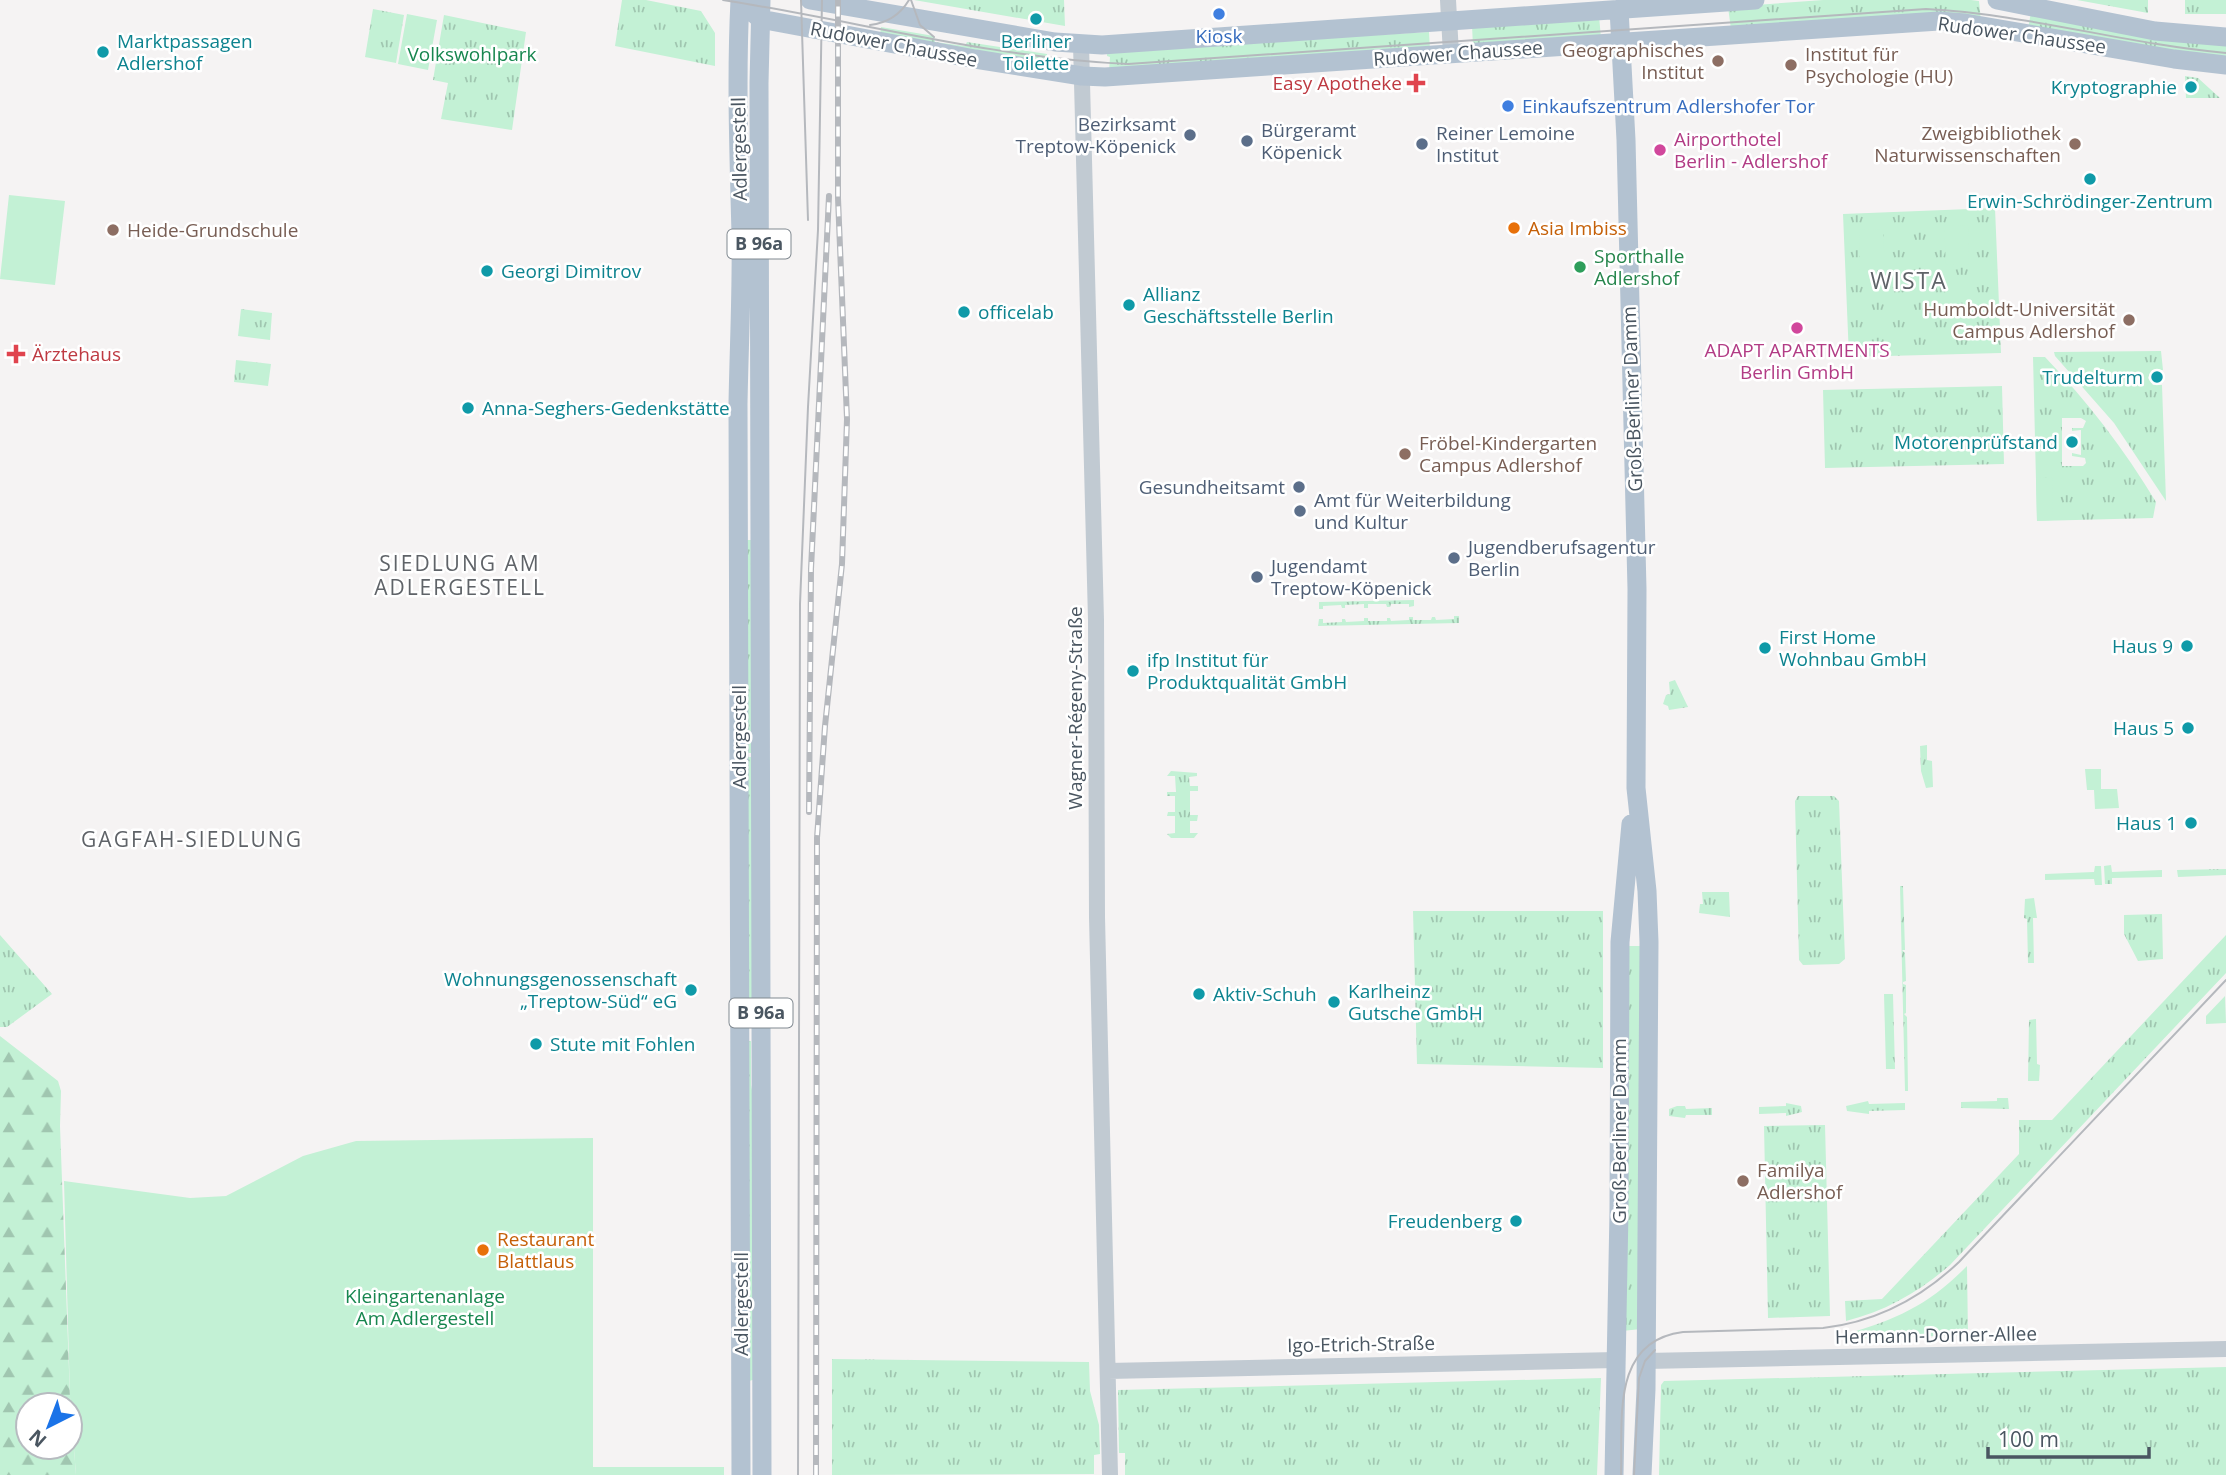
<svg xmlns="http://www.w3.org/2000/svg" width="2226" height="1475" viewBox="0 0 2226 1475" font-family="'Open Sans',sans-serif">
<style>
.grass{fill:url(#grass-tufts);fill-rule:evenodd}
.forest{fill:url(#forest-firs);fill-rule:evenodd}
.garden{fill:#c3f1d5}
.lines{fill:none;stroke-linecap:round;stroke-linejoin:round}
.minor{stroke:#c1cad2;stroke-width:16}
.major{stroke:#b3c2d1;stroke-width:19}
.tram{stroke:#b5b8bd;stroke-width:2}
.rail-casing{stroke:#b5b8bd;stroke-width:6}
.rail{stroke:#fff;stroke-width:3.5;stroke-dasharray:10;stroke-linecap:butt}
.shop-dot{fill:#3f7fe0;stroke:#fff;stroke-width:2.5}
.culture-dot{fill:#0f9aa8;stroke:#fff;stroke-width:2.5}
.education-dot{fill:#8d6e63;stroke:#fff;stroke-width:2.5}
.health-dot{fill:#e0444e;stroke:#fff;stroke-width:2.5}
.service-dot{fill:#5c6f8a;stroke:#fff;stroke-width:2.5}
.hotel-dot{fill:#d1479c;stroke:#fff;stroke-width:2.5}
.food-dot{fill:#e8710a;stroke:#fff;stroke-width:2.5}
.leisure-dot{fill:#2e9e5b;stroke:#fff;stroke-width:2.5}
.labels{text-anchor:middle;stroke-width:5;stroke-linejoin:round;paint-order:stroke}
.shield{fill:#fff;stroke:#808990;stroke-width:2}
.shield-label{font-size:18px;font-weight:bold;fill:#4a5661}
.street-label{font-size:19px;fill:#4a5661;stroke:#fff}
.shop-label{font-size:19px;fill:#366cbe;stroke:#fff}
.culture-label{font-size:19px;fill:#0d838f;stroke:#fff;text-anchor:start}
.education-label{font-size:19px;fill:#785e54;stroke:#fff;text-anchor:start}
.park-label{font-size:19px;fill:#17864f;stroke:#fff}
.health-label{font-size:19px;fill:#be3a42;stroke:#fff;text-anchor:end}
.service-label{font-size:19px;fill:#4e5e75;stroke:#fff;text-anchor:start}
.hotel-label{font-size:19px;fill:#b23c85;stroke:#fff;text-anchor:start}
.food-label{font-size:19px;fill:#c56008;stroke:#fff;text-anchor:start}
.leisure-label{font-size:19px;fill:#27864d;stroke:#fff;text-anchor:start}
.neighbourhood-label{font-size:21px;letter-spacing:2px;fill:#5f6368;stroke:#fff}
.quarter-label{font-size:23px;letter-spacing:2px;fill:#5f6368;stroke:#fff}
</style>
<defs>
<pattern id="grass-tufts" width="24" height="20" patternUnits="userSpaceOnUse" patternTransform="scale(1.75)"><rect width="24" height="20" fill="#c3f1d5"/><path d="M3 7l-1-3M5 7V3M7 7l1-3M15 17l-1-3M17 17v-4M19 17l1-3" fill="none" stroke="#a0c6b0"/></pattern>
<pattern id="forest-firs" width="22" height="20" patternUnits="userSpaceOnUse" patternTransform="scale(1.75)"><rect width="22" height="20" fill="#c3f1d5"/><path d="M5 1l3.5 6h-7zM16 11l3.5 6h-7z" fill="#a0c6b0"/></pattern>
</defs>
<rect width="100%" height="100%" fill="#f5f3f3"/>
<path class="grass" d="M 622,0 L 646,0 L 701,11 L 715,33 L 715,66 L 615,46 Z
M 914,0 L 1064,0 L 1065,26 Z
M 1823,0 L 1971,0 L 1979,1 L 1981,21 L 1731,29 L 1728,7 Z
M 2077,0 L 2148,0 L 2148,13 Z
M 2185,0 L 2226,0 L 2226,14 L 2185,14 Z
M 373,9 L 404,15 L 396,63 L 365,57 Z
M 2031,12 L 2226,42 L 2226,59 L 2028,29 Z
M 444,15 L 526,32 L 512,130 L 441,119 L 448,83 L 433,80 Z
M 1599,16 L 1601,38 L 1473,47 L 1472,25 Z
M 881,27 L 934,36 L 935,42 L 965,46 L 967,42 L 1047,54 L 1047,59 L 1051,60 L 1050,64 L 880,36 Z
M 1429,32 L 1430,50 L 1109,72 L 1110,57 L 1107,56 L 1107,50 Z
M 2185,76 L 2198,78 L 2220,98 L 2186,98 Z
M 1995,208 L 2001,353 L 1849,357 L 1843,214 Z
M 241,309 L 272,313 L 270,340 L 238,336 Z
M 2161,351 L 2163,370 L 2152,370 L 2148,378 L 2153,385 L 2162,385 L 2166,501 L 2114,423 L 2055,356 L 2054,352 Z
M 2033,357 L 2045,357 C 2088,402 2124,449 2156,502 L 2153,518 L 2037,521 ZM 2062,418 L 2081,418 L 2086,421 L 2083,428 L 2072,428 L 2072,431 L 2081,430 L 2081,455 L 2072,453 L 2072,456 L 2085,458 L 2086,463 L 2083,466 L 2062,466 Z
M 236,360 L 271,364 L 268,386 L 234,382 Z
M 2002,386 L 2004,464 L 1825,468 L 1823,390 Z
M 747,540 L 754,540 L 754,753 L 747,753 Z
M 1414,600 L 1414,606 L 1409,607 L 1409,604 L 1391,604 L 1390,607 L 1387,607 L 1386,604 L 1368,604 L 1368,608 L 1364,608 L 1364,604 L 1345,605 L 1345,608 L 1342,608 L 1341,605 L 1323,606 L 1323,609 L 1319,609 L 1319,602 Z
M 1454,616 L 1459,616 L 1459,623 L 1318,626 L 1319,619 L 1323,619 L 1323,623 L 1342,622 L 1342,619 L 1345,619 L 1346,622 L 1364,621 L 1364,618 L 1368,618 L 1368,621 L 1387,621 L 1387,618 L 1390,618 L 1391,621 L 1409,620 L 1409,617 L 1413,617 L 1413,620 L 1431,620 L 1432,617 L 1435,617 L 1436,620 L 1454,619 Z
M 1675,680 L 1688,707 L 1669,710 L 1668,706 L 1663,704 L 1666,695 L 1670,694 L 1669,682 Z
M 1927,745 L 1927,760 L 1932,761 L 1933,787 L 1926,788 L 1921,771 L 1920,746 Z
M 747,757 L 755,757 L 755,999 L 748,999 Z
M 2085,769 L 2101,769 L 2101,789 L 2117,789 L 2119,808 L 2095,809 L 2094,790 L 2087,790 Z
M 1171,771 L 1197,773 L 1197,776 L 1189,777 L 1190,786 L 1198,786 L 1198,791 L 1190,791 L 1190,815 L 1198,815 L 1197,821 L 1190,821 L 1190,833 L 1198,833 L 1194,838 L 1171,838 L 1167,834 L 1175,833 L 1175,816 L 1167,816 L 1168,812 L 1175,812 L 1175,796 L 1167,796 L 1167,792 L 1176,792 L 1175,776 L 1167,776 Z
M 1798,796 L 1834,796 L 1839,801 L 1845,959 L 1839,964 L 1803,965 L 1799,960 L 1795,801 Z
M 2111,865 L 2112,872 L 2162,870 L 2162,877 L 2112,878 L 2112,884 L 2105,884 L 2104,866 Z
M 2095,866 L 2101,866 L 2102,885 L 2095,885 L 2094,879 L 2045,880 L 2045,874 L 2094,872 Z
M 2226,869 L 2226,875 L 2178,877 L 2177,870 Z
M 1900,886 L 1903,886 L 1905,950 L 1902,950 L 1905,953 L 1906,981 L 1903,982 L 1903,984 L 1906,985 L 1906,1013 L 1904,1014 L 1907,1017 L 1908,1091 L 1905,1091 Z
M 1702,892 L 1729,892 L 1730,917 L 1699,913 L 1700,904 L 1703,904 Z
M 2034,898 L 2037,918 L 2033,918 L 2034,963 L 2028,963 L 2027,919 L 2024,918 L 2025,899 Z
M 1413,911 L 1603,911 L 1603,1068 L 1417,1064 Z
M 2162,914 L 2163,959 L 2138,961 L 2124,934 L 2124,915 Z
M 0,935 L 52,994 L 7,1027 L 0,1027 Z
M 2226,935 L 2226,973 L 1950,1265 C 1919,1292 1886,1311 1846,1321 L 1845,1301 L 1882,1299 L 2019,1154 L 2019,1120 L 2052,1120 Z
M 1625,946 L 1644,946 L 1641,1329 L 1622,1331 Z
M 1884,994 L 1893,994 L 1895,1069 L 1886,1069 Z
M 2036,1019 L 2037,1064 L 2040,1065 L 2039,1081 L 2028,1081 L 2029,1020 Z
M 748,1041 L 751,1041 L 751,1085 L 755,1105 L 756,1379 L 749,1381 Z
M 1997,1098 L 2008,1098 L 2009,1109 L 1961,1108 L 1961,1102 L 1997,1101 Z
M 1868,1101 L 1869,1104 L 1905,1103 L 1905,1110 L 1869,1111 L 1869,1114 L 1847,1111 L 1846,1106 Z
M 1786,1103 L 1801,1106 L 1802,1112 L 1786,1116 L 1786,1113 L 1759,1114 L 1759,1107 L 1786,1106 Z
M 1677,1106 L 1685,1106 L 1686,1109 L 1712,1108 L 1712,1115 L 1686,1115 L 1685,1118 L 1669,1116 L 1669,1109 Z
M 1825,1125 L 1830,1316 L 1768,1318 L 1764,1126 Z
M 1967,1266 L 1968,1335 L 1846,1339 L 1846,1334 C 1896,1320 1930,1304 1967,1266 Z
M 832,1359 L 1089,1362 L 1090,1391 L 1099,1425 L 1100,1454 L 1094,1455 L 1094,1474 L 832,1475 Z
M 2226,1367 L 2226,1475 L 1659,1475 L 1661,1385 L 1664,1381 Z
M 1601,1378 L 1597,1475 L 1125,1475 L 1125,1453 L 1119,1453 L 1118,1390 Z"/>
<path class="forest" d="M 0,1036 L 58,1081 L 61,1091 L 60,1126 L 70,1397 L 76,1475 L 0,1475 ZM 28,1405 L 70,1405 L 70,1447 L 28,1447 Z"/>
<path class="garden" d="M 407,14 L 437,20 L 428,70 L 398,64 Z
M 9,195 L 65,201 L 55,285 L 0,279 Z
M 1968,225 L 1969,264 L 1946,265 L 1944,226 Z
M 1883,229 L 1885,270 L 1860,271 L 1859,230 Z
M 2052,477 L 2053,520 L 2037,521 L 2036,478 Z
M 2225,996 L 2226,1023 L 2206,1024 L 2206,1016 Z
M 593,1138 L 593,1467 L 724,1467 L 724,1475 L 76,1475 L 70,1397 L 64,1181 L 190,1198 L 226,1196 L 303,1156 L 356,1141 Z"/>
<g class="lines">
<path class="minor" d="M 1448,0 L 1451,54
M 1081,44 L 1096,620 L 1097,917 L 1110,1475
M 1646,1361 L 2226,1349
M 1108,1371 L 1616,1360"/>
<path class="major" d="M 740,0 C 736,78 739,156 741,234 C 742,291 739,347 738,404 L 741,1475
M 761,0 L 759,83 L 762,1475
M 810,0 L 1055,42 L 1102,45 L 1755,0
M 1997,0 L 2155,31 L 2226,37
M 740,1 L 760,19 L 975,59 L 1082,76 L 1105,77 L 1939,21 L 1965,23 L 2174,59 L 2226,65
M 1619,9 L 1626,140 L 1637,589 L 1636,788 L 1647,891 L 1649,942 L 1646,1389 L 1642,1475
M 1614,1475 L 1619,1211 L 1620,942 L 1631,824"/>
<path class="tram" d="M 723,0 C 858,21 992,58 1128,64 L 1926,9 C 2027,14 2125,44 2226,53
M 801,0 L 808,220
M 911,0 L 920,25 L 934,37
M 870,25 C 888,23 900,15 909,0
M 798,1475 L 800,604 L 808,407 L 818,230 L 822,0
M 1621,1475 C 1623,1421 1610,1341 1683,1332 L 1823,1328 C 1876,1322 1920,1299 1959,1262 L 2226,980
M 1634,1475 L 1639,1378 L 1645,1361 L 1655,1350"/>
<g class="rail-casing">
<path id="rail" d="M 809,812 L 811,569 L 829,196
M 816,1475 L 817,838 L 825,726 L 842,564 L 847,419 L 838,198 L 838,0"/>
</g>
<use href="#rail" class="rail"/>
</g>
<g class="shop-dot">
<circle cx="1219" cy="14" r="7"/>
<circle cx="1508" cy="106" r="7"/>
</g>
<g class="culture-dot">
<circle cx="1036" cy="19" r="7"/>
<circle cx="103" cy="52" r="7"/>
<circle cx="2191" cy="87" r="7"/>
<circle cx="2090" cy="179" r="7"/>
<circle cx="487" cy="271" r="7"/>
<circle cx="1129" cy="305" r="7"/>
<circle cx="964" cy="312" r="7"/>
<circle cx="2157" cy="377" r="7"/>
<circle cx="468" cy="408" r="7"/>
<circle cx="2072" cy="442" r="7"/>
<circle cx="2187" cy="646" r="7"/>
<circle cx="1765" cy="648" r="7"/>
<circle cx="1133" cy="671" r="7"/>
<circle cx="2188" cy="728" r="7"/>
<circle cx="2191" cy="823" r="7"/>
<circle cx="691" cy="990" r="7"/>
<circle cx="1199" cy="994" r="7"/>
<circle cx="1334" cy="1002" r="7"/>
<circle cx="536" cy="1044" r="7"/>
<circle cx="1516" cy="1221" r="7"/>
</g>
<g class="education-dot">
<circle cx="1718" cy="61" r="7"/>
<circle cx="1791" cy="65" r="7"/>
<circle cx="2075" cy="144" r="7"/>
<circle cx="113" cy="230" r="7"/>
<circle cx="2129" cy="320" r="7"/>
<circle cx="1405" cy="454" r="7"/>
<circle cx="1743" cy="1181" r="7"/>
</g>
<g class="health-dot">
<path d="M1412.5 72.5h7v7h7v7h-7v7h-7v-7h-7v-7h7z"/>
<path d="M12.5 343.5h7v7h7v7h-7v7h-7v-7h-7v-7h7z"/>
</g>
<g class="service-dot">
<circle cx="1190" cy="135" r="7"/>
<circle cx="1247" cy="141" r="7"/>
<circle cx="1422" cy="144" r="7"/>
<circle cx="1299" cy="487" r="7"/>
<circle cx="1300" cy="511" r="7"/>
<circle cx="1454" cy="558" r="7"/>
<circle cx="1257" cy="577" r="7"/>
</g>
<g class="hotel-dot">
<circle cx="1660" cy="150" r="7"/>
<circle cx="1797" cy="328" r="7"/>
</g>
<g class="food-dot">
<circle cx="1514" cy="228" r="7"/>
<circle cx="483" cy="1250" r="7"/>
</g>
<circle class="leisure-dot" cx="1580" cy="267" r="7"/>
<g class="labels">
<g class="shield">
<rect x="727.5" y="229.5" width="63" height="29" rx="5"/>
<rect x="729.5" y="998.5" width="63" height="29" rx="5"/>
</g>
<g class="shield-label">
<text x="759" y="250">B 96a</text>
<text x="761" y="1019">B 96a</text>
</g>
<g class="street-label">
<text transform="translate(2022 35) rotate(8)" y="7">Rudower Chaussee</text>
<text transform="translate(894 44) rotate(11)" y="7">Rudower Chaussee</text>
<text transform="translate(1458 53) rotate(-4)" y="7">Rudower Chaussee</text>
<text transform="translate(739 149) rotate(-91)" y="7">Adlergestell</text>
<text transform="translate(1632 399) rotate(-92)" y="7">Groß-Berliner Damm</text>
<text transform="translate(1075 708) rotate(-90)" y="7">Wagner-Régeny-Straße</text>
<text transform="translate(739 737) rotate(-90)" y="7">Adlergestell</text>
<text transform="translate(1619 1131) rotate(-90)" y="7">Groß-Berliner Damm</text>
<text transform="translate(741 1304) rotate(-90)" y="7">Adlergestell</text>
<text transform="translate(1936 1335) rotate(-1)" y="7">Hermann-Dorner-Allee</text>
<text transform="translate(1361 1344) rotate(-1)" y="7">Igo-Etrich-Straße</text>
</g>
<g class="shop-label">
<text x="1219" y="43">Kiosk</text>
<text x="1522" y="113" text-anchor="start">Einkaufszentrum Adlershofer Tor</text>
</g>
<g class="culture-label">
<text x="117" y="48">Marktpassagen<tspan x="117" dy="22">Adlershof</tspan></text>
<text x="1036" y="48" text-anchor="middle">Berliner<tspan x="1036" dy="22">Toilette</tspan></text>
<text x="2177" y="94" text-anchor="end">Kryptographie</text>
<text x="2090" y="208" text-anchor="middle">Erwin-Schrödinger-Zentrum</text>
<text x="501" y="278">Georgi Dimitrov</text>
<text x="1143" y="301">Allianz<tspan x="1143" dy="22">Geschäftsstelle Berlin</tspan></text>
<text x="978" y="319">officelab</text>
<text x="2143" y="384" text-anchor="end">Trudelturm</text>
<text x="482" y="415">Anna-Seghers-Gedenkstätte</text>
<text x="2058" y="449" text-anchor="end">Motorenprüfstand</text>
<text x="1779" y="644">First Home<tspan x="1779" dy="22">Wohnbau GmbH</tspan></text>
<text x="2173" y="653" text-anchor="end">Haus 9</text>
<text x="1147" y="667">ifp Institut für<tspan x="1147" dy="22">Produktqualität GmbH</tspan></text>
<text x="2174" y="735" text-anchor="end">Haus 5</text>
<text x="2177" y="830" text-anchor="end">Haus 1</text>
<text x="677" y="986" text-anchor="end">Wohnungsgenossenschaft<tspan x="677" dy="22">„Treptow-Süd“ eG</tspan></text>
<text x="1348" y="998">Karlheinz<tspan x="1348" dy="22">Gutsche GmbH</tspan></text>
<text x="1213" y="1001">Aktiv-Schuh</text>
<text x="550" y="1051">Stute mit Fohlen</text>
<text x="1502" y="1228" text-anchor="end">Freudenberg</text>
</g>
<g class="education-label">
<text x="1704" y="57" text-anchor="end">Geographisches<tspan x="1704" dy="22">Institut</tspan></text>
<text x="1805" y="61">Institut für<tspan x="1805" dy="22">Psychologie (HU)</tspan></text>
<text x="2061" y="140" text-anchor="end">Zweigbibliothek<tspan x="2061" dy="22">Naturwissenschaften</tspan></text>
<text x="127" y="237">Heide-Grundschule</text>
<text x="2115" y="316" text-anchor="end">Humboldt-Universität<tspan x="2115" dy="22">Campus Adlershof</tspan></text>
<text x="1419" y="450">Fröbel-Kindergarten<tspan x="1419" dy="22">Campus Adlershof</tspan></text>
<text x="1757" y="1177">Familya<tspan x="1757" dy="22">Adlershof</tspan></text>
</g>
<g class="park-label">
<text x="472" y="61">Volkswohlpark</text>
<text x="425" y="1303">Kleingartenanlage<tspan x="425" dy="22">Am Adlergestell</tspan></text>
</g>
<g class="health-label">
<text x="1402" y="90">Easy Apotheke</text>
<text x="32" y="361" text-anchor="start">Ärztehaus</text>
</g>
<g class="service-label">
<text x="1176" y="131" text-anchor="end">Bezirksamt<tspan x="1176" dy="22">Treptow-Köpenick</tspan></text>
<text x="1261" y="137">Bürgeramt<tspan x="1261" dy="22">Köpenick</tspan></text>
<text x="1436" y="140">Reiner Lemoine<tspan x="1436" dy="22">Institut</tspan></text>
<text x="1285" y="494" text-anchor="end">Gesundheitsamt</text>
<text x="1314" y="507">Amt für Weiterbildung<tspan x="1314" dy="22">und Kultur</tspan></text>
<text x="1468" y="554">Jugendberufsagentur<tspan x="1468" dy="22">Berlin</tspan></text>
<text x="1271" y="573">Jugendamt<tspan x="1271" dy="22">Treptow-Köpenick</tspan></text>
</g>
<g class="hotel-label">
<text x="1674" y="146">Airporthotel<tspan x="1674" dy="22">Berlin - Adlershof</tspan></text>
<text x="1797" y="357" text-anchor="middle">ADAPT APARTMENTS<tspan x="1797" dy="22">Berlin GmbH</tspan></text>
</g>
<g class="food-label">
<text x="1528" y="235">Asia Imbiss</text>
<text x="497" y="1246">Restaurant<tspan x="497" dy="22">Blattlaus</tspan></text>
</g>
<g class="leisure-label">
<text x="1594" y="263">Sporthalle<tspan x="1594" dy="22">Adlershof</tspan></text>
</g>
<g class="neighbourhood-label">
<text x="460" y="571">SIEDLUNG AM<tspan x="460" dy="24">ADLERGESTELL</tspan></text>
<text x="192" y="847">GAGFAH-SIEDLUNG</text>
</g>
<g class="quarter-label">
<text x="1909" y="289">WISTA</text>
</g>
</g>
<g transform="translate(49 1426) rotate(222)"><circle r="33" fill="#ffffff" stroke="#b7bbc0" stroke-width="2"/>
<path d="M0-5L12 26L0 18L-12 26Z" fill="#1a73e8"/>
<text y="-10" font-size="19" font-weight="bold" text-anchor="middle" fill="#4a5661">N</text>
</g>
<path d="M1988 1447v10h161v-10" fill="none" stroke="#4a5661" stroke-width="3.5"/>
<text x="1998" y="1447" font-size="21" fill="#4a5661" stroke="#ffffff" stroke-width="5" paint-order="stroke">100 m</text>
</svg>
